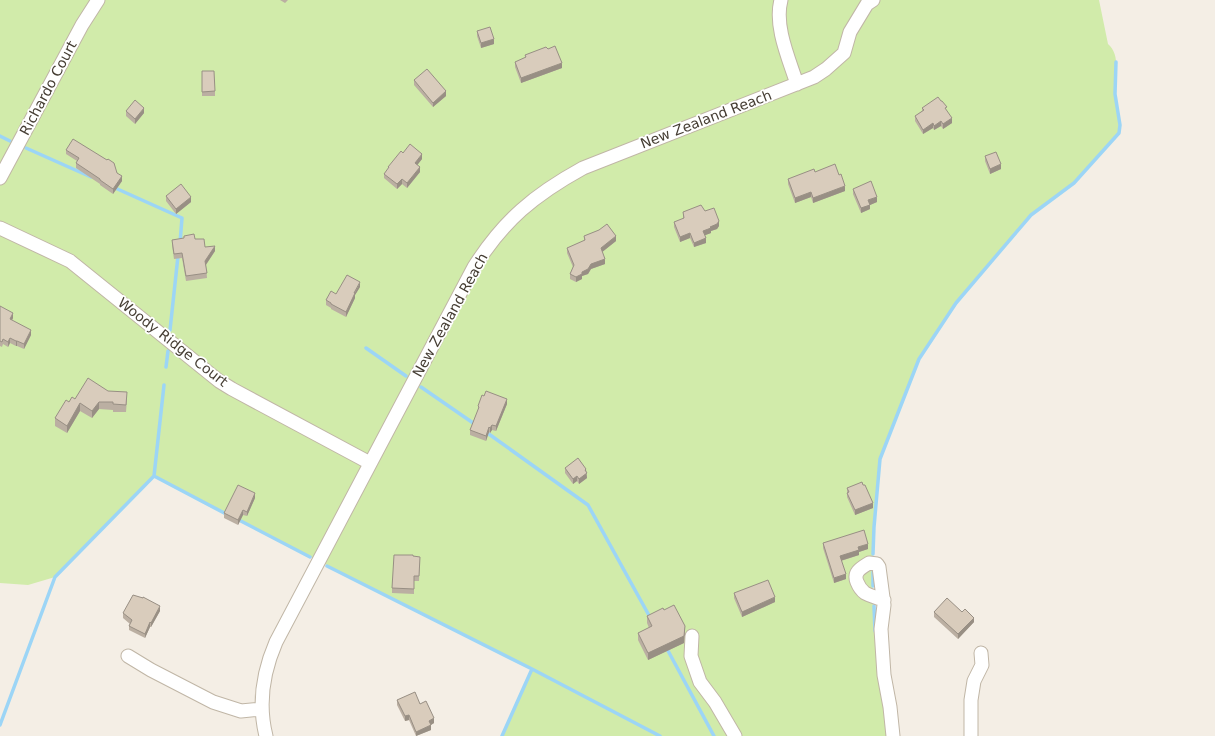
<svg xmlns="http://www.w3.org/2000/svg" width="1215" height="736" viewBox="0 0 1215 736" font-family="'DejaVu Sans',sans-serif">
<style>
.green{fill:#d1ebaa}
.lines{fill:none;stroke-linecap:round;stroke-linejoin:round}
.stream{stroke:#9cd5f6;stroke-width:3.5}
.street-casing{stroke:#c0b6a6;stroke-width:15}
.street{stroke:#fff;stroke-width:13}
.wall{fill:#bbafa2}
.shaded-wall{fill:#988f84}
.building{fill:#d9ccbc;stroke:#988f84}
.labels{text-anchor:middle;stroke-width:3.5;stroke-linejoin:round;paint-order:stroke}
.street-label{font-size:14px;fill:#463e34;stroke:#fff}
</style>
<rect width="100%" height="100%" fill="#f4eee5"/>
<path class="green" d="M 0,0 L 1099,0 L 1108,44 C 1122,56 1114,79 1115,95 C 1116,108 1120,120 1119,133 L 1074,183 L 1032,214 L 956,303 L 919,359 L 880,459 L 874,527 L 872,575 L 875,632 L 896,736 L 502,736 L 531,669 L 154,477 L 55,577 L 28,585 L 0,583 Z"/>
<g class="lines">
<path class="stream" d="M 0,136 L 10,141
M 26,148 L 91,177
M 113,187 L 182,218 L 180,243
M 170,330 L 178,256
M 366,348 L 406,376
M 166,367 L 168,351
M 421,387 L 476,425
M 486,432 L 588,505 L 651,619
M 154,476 L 228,515
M 237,519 L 310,557
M 873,554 L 874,527 L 880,459 L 919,359 L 956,303 L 1031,215 L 1074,183 L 1119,133 L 1120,125 L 1115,94 L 1116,62
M 327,566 L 532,669 L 660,736
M 873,572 L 873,586
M 874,606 L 875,631
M 666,647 L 714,736
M 0,725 L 55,577 L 154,476 L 164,385
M 502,736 L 532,669"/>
<g class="street-casing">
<path id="street" d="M 781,0 C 774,26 789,59 797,84
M 0,178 L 82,25 L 98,0
M 0,228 L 70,261 L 219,381 L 232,389 L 370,463
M 884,600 C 877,598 871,596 865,593 C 861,590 859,587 857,582 C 853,572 861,568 869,563 L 877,564 L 879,567 L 884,605 L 881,629 L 884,675 L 890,707 L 893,736
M 692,636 L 691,656 L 700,682 L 715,702 L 735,736
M 128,656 L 151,670 L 213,702 L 241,711 L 262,709
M 266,736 C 258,704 263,672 276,642 L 474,267 C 504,220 534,195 583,168 L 814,77 L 826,69 L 844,53 L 850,32 L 867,4 L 873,0
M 971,736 L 971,700 L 974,681 L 982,665 L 981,653"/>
</g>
<use href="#street" class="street"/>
</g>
<path class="wall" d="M 280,0 L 288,0 L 285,3 Z
M 477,31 L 494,44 L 481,48 L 477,36 Z
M 525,55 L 562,68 L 521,83 L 515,67 L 515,62 L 525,58 Z
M 202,71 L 215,91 L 215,96 L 202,96 Z
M 414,80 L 446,96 L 433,107 L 414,85 Z
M 922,108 L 947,111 L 952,123 L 943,129 L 941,126 L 934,130 L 933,128 L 923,134 L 915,121 L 915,116 L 922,111 Z
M 126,111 L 144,113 L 135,124 L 126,116 Z
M 66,150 L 117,173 L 122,181 L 113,194 L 100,185 L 100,184 L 76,168 L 76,163 L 77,161 L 66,154 Z
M 403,153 L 422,159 L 417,165 L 420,172 L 407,188 L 402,184 L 397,189 L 384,178 L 384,174 L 388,169 L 388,167 Z
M 985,156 L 1001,169 L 990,174 L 985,161 Z
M 815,172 L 845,191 L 813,203 L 811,197 L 795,203 L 788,184 L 788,179 Z
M 853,189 L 877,202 L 870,205 L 870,209 L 861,213 L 853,194 Z
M 166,196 L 191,202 L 176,214 L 166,201 Z
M 705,211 L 719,226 L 717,229 L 711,231 L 711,233 L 705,235 L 706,243 L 694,247 L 690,238 L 680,242 L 674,227 L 674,222 L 683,219 L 683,212 Z
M 184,236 L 195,239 L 205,247 L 215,251 L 206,265 L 207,278 L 186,281 L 182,258 L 174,259 L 172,245 L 172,240 L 184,239 Z
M 584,236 L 616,241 L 602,252 L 605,264 L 591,269 L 588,274 L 582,276 L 582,279 L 576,282 L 570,279 L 570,274 L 573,267 L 567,253 L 567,248 L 584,241 Z
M 360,287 L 355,295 L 355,298 L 346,317 L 331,309 L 331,308 L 326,305 L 326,300 L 336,294 Z
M 0,306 L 13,318 L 12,320 L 31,335 L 24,349 L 17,346 L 16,346 L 10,343 L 8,347 L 3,344 L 2,347 L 0,346 Z
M 108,391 L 127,399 L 126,412 L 113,412 L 113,410 L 99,409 L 92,418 L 80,411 L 67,433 L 55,426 L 55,418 L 69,402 L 75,399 Z
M 507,404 L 496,431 L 492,430 L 490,433 L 489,432 L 486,441 L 470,435 L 470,430 L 478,410 L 478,406 Z
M 565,468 L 586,472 L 587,478 L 579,484 L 577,481 L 573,484 L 565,473 Z
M 847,488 L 873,508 L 855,515 L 847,497 Z
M 255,498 L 247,516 L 243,515 L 238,525 L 224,518 L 224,513 Z
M 823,543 L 868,549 L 859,552 L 859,555 L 841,561 L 846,579 L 834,583 L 823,548 Z
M 413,556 L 420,557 L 419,581 L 414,581 L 414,594 L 392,593 L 392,588 Z
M 734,593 L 775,602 L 742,617 L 734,598 Z
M 664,610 L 685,634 L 684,643 L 648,660 L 638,640 L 638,633 L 649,628 L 647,623 L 647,616 Z
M 160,611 L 151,627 L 150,627 L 145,638 L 129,630 L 129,626 L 130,624 L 123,618 L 123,613 Z
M 934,612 L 974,622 L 958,639 L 934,617 Z
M 397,700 L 420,704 L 434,723 L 431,725 L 431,730 L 416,736 L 409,720 L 405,721 L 397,705 Z"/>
<path class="shaded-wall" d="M 494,39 L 494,44 L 481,48 L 481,43 Z
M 562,63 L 562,68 L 521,83 L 521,78 Z
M 446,91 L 446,96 L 433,107 L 433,103 Z
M 144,108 L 144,113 L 135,124 L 135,119 Z
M 952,118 L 952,123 L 943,129 L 943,124 Z
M 941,121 L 941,126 L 934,130 L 934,126 Z
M 933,123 L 933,128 L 923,134 L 923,130 Z
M 422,154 L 422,159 L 415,168 L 415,163 Z
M 1001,164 L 1001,169 L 990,174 L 990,169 Z
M 420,167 L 420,172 L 407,188 L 407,183 Z
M 122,176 L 122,181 L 113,194 L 113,189 Z
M 402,179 L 402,184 L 397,189 L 397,184 Z
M 845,186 L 845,191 L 813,203 L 813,198 Z
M 811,192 L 811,197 L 795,203 L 795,198 Z
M 191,197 L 191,202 L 176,214 L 176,209 Z
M 877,197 L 877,202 L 870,205 L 870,209 L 861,213 L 861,208 L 868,200 Z
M 719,221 L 719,226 L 717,229 L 711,231 L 711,233 L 703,236 L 703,231 Z
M 690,233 L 690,238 L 680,242 L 680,237 Z
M 616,236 L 616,241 L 601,253 L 601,248 Z
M 706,238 L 706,243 L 694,247 L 694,243 Z
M 215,246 L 215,251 L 205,266 L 205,261 Z
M 605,259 L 605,264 L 591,269 L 588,274 L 582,276 L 582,279 L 576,282 L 576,277 L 591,264 Z
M 360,282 L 360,287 L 355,295 L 355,298 L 346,317 L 346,312 Z
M 13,313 L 13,318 L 10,324 L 10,319 Z
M 31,330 L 31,335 L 24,349 L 24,344 Z
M 10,338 L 10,343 L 8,347 L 8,342 Z
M 16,341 L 17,341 L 17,346 L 16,346 Z
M 507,399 L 507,404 L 496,431 L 496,426 Z
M 99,402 L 99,409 L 92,418 L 92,411 Z
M 80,403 L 80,411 L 67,433 L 67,426 Z
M 492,425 L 492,430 L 490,433 L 490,428 Z
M 489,427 L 489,432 L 486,441 L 486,436 Z
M 586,469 L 587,478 L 579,484 L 579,479 L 585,470 Z
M 577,476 L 577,481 L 573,484 L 573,479 Z
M 255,493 L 255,498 L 247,516 L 247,512 Z
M 873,503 L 873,508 L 855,515 L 855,510 Z
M 243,510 L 243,515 L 238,525 L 238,520 Z
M 868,544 L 868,549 L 859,552 L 859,555 L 840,561 L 840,556 L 858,547 Z
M 846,574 L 846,579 L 834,583 L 834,578 Z
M 775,597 L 775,602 L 742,617 L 742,612 Z
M 160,606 L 160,611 L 151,627 L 151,623 Z
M 974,618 L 974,622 L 958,639 L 958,634 Z
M 150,622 L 150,627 L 145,638 L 145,634 Z
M 685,626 L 684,643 L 648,660 L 648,653 Z
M 409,715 L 409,720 L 405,721 L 405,716 Z
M 434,718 L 434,723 L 429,726 L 429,721 Z
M 431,725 L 431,730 L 416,736 L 416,732 Z"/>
<path class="building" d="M 490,27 L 494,39 L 481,43 L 477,31 Z
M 555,46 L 562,63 L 521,78 L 515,62 L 526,57 L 525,55 L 546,47 L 548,49 Z
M 427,69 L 446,91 L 433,103 L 414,80 Z
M 202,71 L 214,71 L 215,91 L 202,92 Z
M 938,97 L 941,101 L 942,101 L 947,107 L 945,108 L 952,118 L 943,124 L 941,121 L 934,126 L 933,123 L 923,130 L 915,116 L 924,110 L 922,108 Z
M 135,100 L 144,108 L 135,119 L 126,111 Z
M 73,139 L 107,160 L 108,159 L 114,163 L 117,173 L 122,176 L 113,189 L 100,180 L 100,179 L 76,163 L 79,158 L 66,150 Z
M 410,144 L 422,154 L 415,163 L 420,167 L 407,183 L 402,179 L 397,184 L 384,174 L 389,167 L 388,167 L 401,151 L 403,153 Z
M 996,152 L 1001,164 L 990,169 L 985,156 Z
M 835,164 L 839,175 L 841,174 L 845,186 L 813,198 L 811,192 L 795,198 L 788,179 L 814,169 L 815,172 Z
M 871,181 L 877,197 L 868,200 L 870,205 L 861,208 L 853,189 Z
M 181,184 L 191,197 L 176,209 L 166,196 Z
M 701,205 L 705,211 L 714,208 L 719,221 L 717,224 L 710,227 L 711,228 L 703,231 L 706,238 L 694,243 L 690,233 L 680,237 L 674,222 L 684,218 L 683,212 Z
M 607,224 L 616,236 L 601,248 L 605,259 L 591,264 L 588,269 L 582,272 L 582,274 L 576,277 L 570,274 L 574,265 L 567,248 L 585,240 L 584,236 L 599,230 Z
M 194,234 L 195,239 L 204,239 L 205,247 L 215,246 L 205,261 L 207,273 L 186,276 L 182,253 L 174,254 L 172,240 L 184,238 L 184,236 Z
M 347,275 L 360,282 L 354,293 L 355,293 L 346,312 L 331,304 L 331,303 L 326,300 L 331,291 L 336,294 Z
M 0,306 L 13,313 L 10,319 L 31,330 L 24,344 L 17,341 L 16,341 L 10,338 L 8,342 L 3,339 L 2,342 L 0,341 Z
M 88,378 L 108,391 L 127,392 L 126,405 L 113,404 L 113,402 L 99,402 L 92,411 L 80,403 L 67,426 L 55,418 L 66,400 L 69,402 L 72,397 L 75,399 Z
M 486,391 L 507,399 L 496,426 L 492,425 L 490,428 L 489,427 L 486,436 L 470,430 L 479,407 L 478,406 L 482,395 L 484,396 Z
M 578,458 L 586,469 L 585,470 L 587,473 L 579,479 L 577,476 L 573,479 L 565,468 Z
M 862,482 L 863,485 L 865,485 L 873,503 L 855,510 L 847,493 L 849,492 L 847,488 Z
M 238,485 L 255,493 L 247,512 L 243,510 L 238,520 L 224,513 Z
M 864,530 L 868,544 L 858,547 L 859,550 L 840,556 L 846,574 L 834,578 L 823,543 Z
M 394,555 L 413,555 L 413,556 L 420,557 L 419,576 L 414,576 L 414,589 L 392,588 Z
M 768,580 L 775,597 L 742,612 L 734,593 Z
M 133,595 L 143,598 L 143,597 L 160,606 L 151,623 L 150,622 L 145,634 L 129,626 L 132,620 L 123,613 Z
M 947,598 L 962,612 L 965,609 L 974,618 L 958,634 L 934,612 Z
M 674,605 L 685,626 L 684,636 L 648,653 L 638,633 L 652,626 L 647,616 L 663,608 L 664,610 Z
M 415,692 L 420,704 L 426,701 L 434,718 L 429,721 L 431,725 L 416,732 L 409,715 L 405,716 L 397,700 Z"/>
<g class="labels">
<g class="street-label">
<text transform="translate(48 88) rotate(-62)" y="5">Richardo Court</text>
<text transform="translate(706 119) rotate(-21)" y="5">New Zealand Reach</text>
<text transform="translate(450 315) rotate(-61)" y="5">New Zealand Reach</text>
<text transform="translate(173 342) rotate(38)" y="5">Woody Ridge Court</text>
</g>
</g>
</svg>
